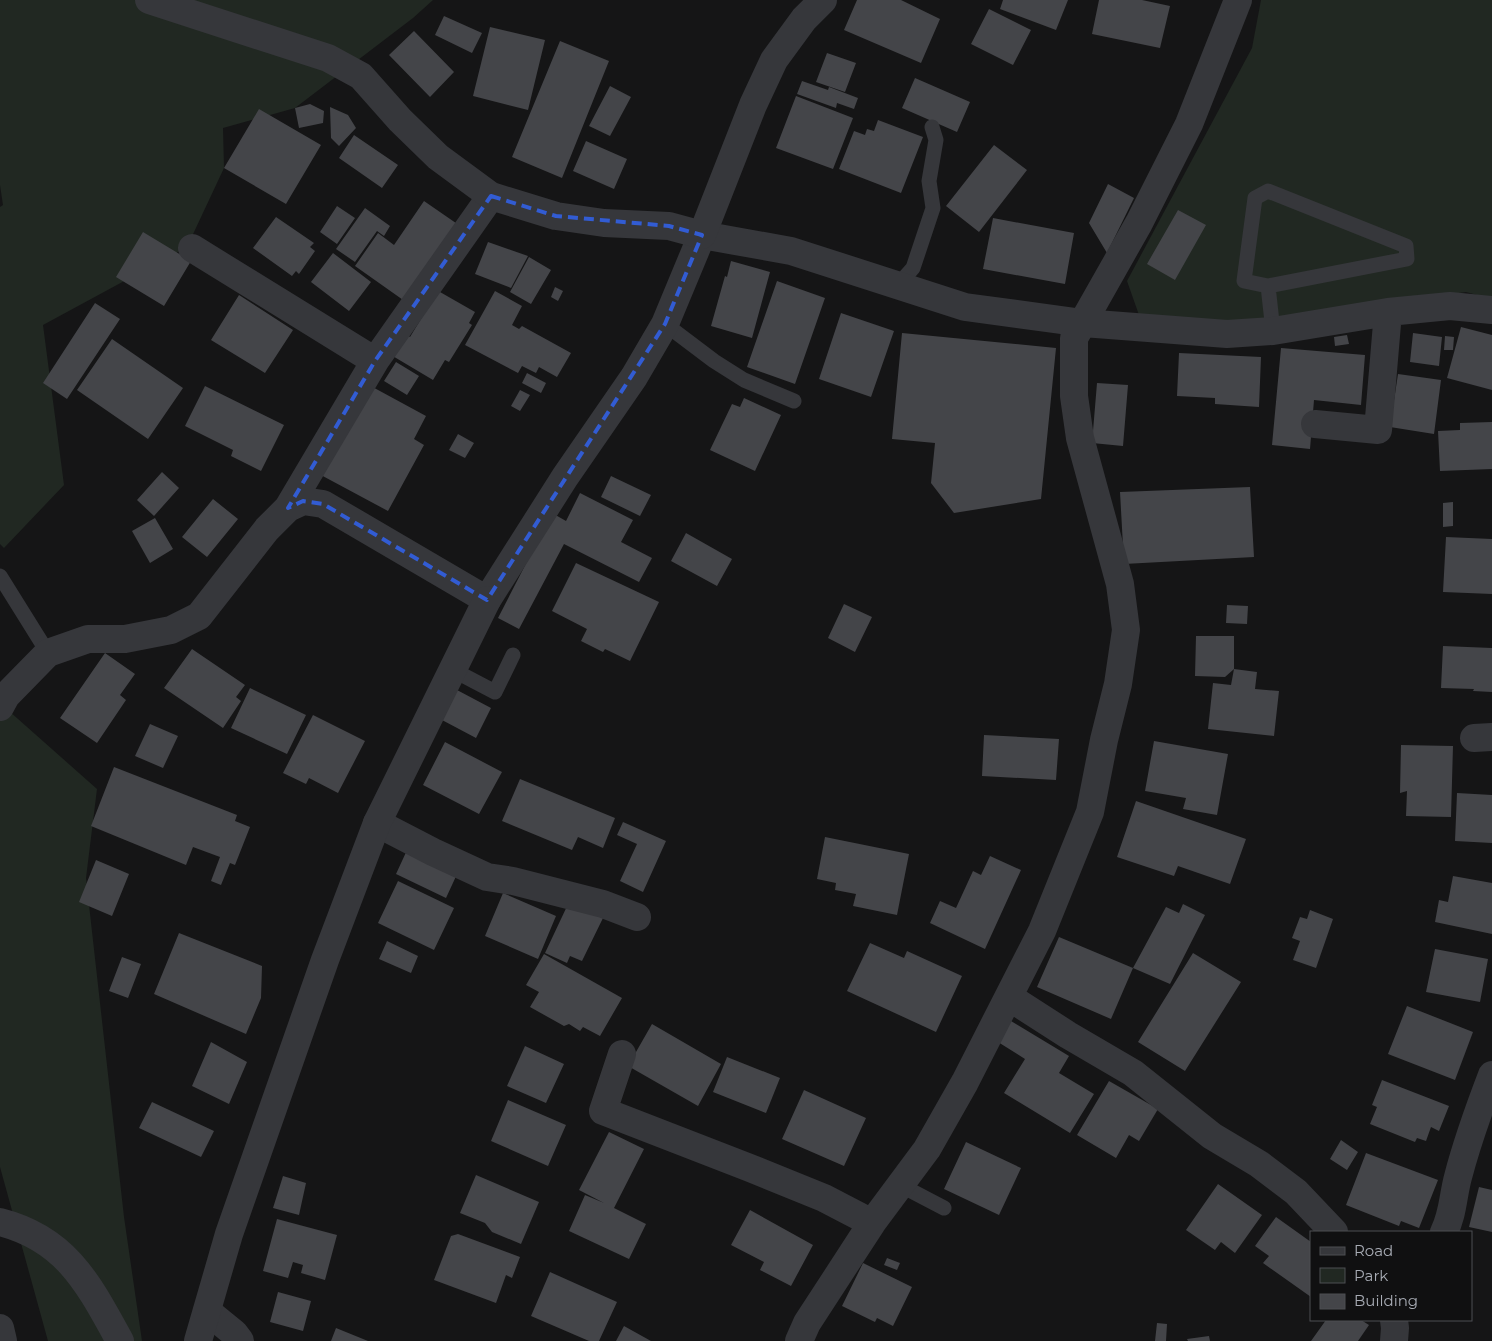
<svg xmlns="http://www.w3.org/2000/svg" width="1492" height="1341" viewBox="0 0 1492 1341" font-family="Montserrat,sans-serif">
<style>
.green{fill:#212822}
.building{fill:#444549}
.lines{fill:none;stroke-linecap:round;stroke-linejoin:round}
.service{stroke:#36373b;stroke-width:15}
.minor{stroke:#36373b;stroke-width:28}
.tertiary{stroke:#36373b;stroke-width:28}
.marked{fill:none;stroke:#325cd3;stroke-width:4;stroke-dasharray:10 6;stroke-linejoin:round}
</style>
<rect width="100%" height="100%" fill="#151516"/>
<path class="green" d="M 0,0 L 433,0 L 413,18 L 295,108 L 223,128 L 224,168 L 187,247 L 43,325 L 64,485 L 4,548 L 0,544 L 0,207 L 3,205 L 0,185 Z
M 1261,0 L 1492,0 L 1492,299 L 1466,292 L 1251,323 L 1139,315 L 1127,281 L 1252,48 Z
M 0,703 L 97,789 L 86,878 L 124,1217 L 142,1341 L 48,1341 L 0,1167 Z"/>
<path class="building" d="M 857,0 L 901,0 L 940,19 L 921,63 L 844,30 Z
M 1003,0 L 1068,0 L 1056,30 L 1000,9 Z
M 1099,0 L 1142,0 L 1170,6 L 1160,48 L 1092,34 Z
M 989,9 L 1031,30 L 1013,65 L 971,44 Z
M 444,16 L 482,33 L 472,53 L 435,35 Z
M 490,27 L 545,40 L 528,110 L 473,96 Z
M 414,31 L 454,72 L 430,97 L 389,55 Z
M 560,41 L 609,61 L 562,178 L 512,157 Z
M 827,53 L 856,63 L 845,92 L 816,82 Z
M 915,78 L 970,102 L 957,132 L 902,108 Z
M 802,81 L 828,90 L 829,87 L 858,98 L 854,109 L 837,103 L 836,108 L 797,94 Z
M 610,86 L 631,97 L 610,136 L 589,126 Z
M 796,96 L 853,118 L 833,169 L 776,148 Z
M 310,104 L 324,111 L 323,123 L 299,128 L 295,108 Z
M 330,107 L 348,115 L 356,128 L 339,146 L 331,138 Z
M 259,109 L 321,145 L 286,204 L 224,168 Z
M 878,120 L 923,137 L 901,193 L 839,169 L 854,131 L 865,135 L 867,129 L 874,131 Z
M 354,135 L 398,165 L 382,188 L 339,158 Z
M 586,141 L 627,159 L 614,189 L 573,171 Z
M 994,145 L 1027,170 L 979,232 L 946,206 Z
M 1108,184 L 1134,198 L 1107,253 L 1089,223 Z
M 424,201 L 466,230 L 413,307 L 355,266 L 378,233 L 394,245 Z
M 337,206 L 355,218 L 337,244 L 320,232 Z
M 365,208 L 390,226 L 384,236 L 377,231 L 355,262 L 336,249 Z
M 1178,210 L 1206,225 L 1175,280 L 1147,264 Z
M 276,217 L 314,243 L 310,247 L 315,251 L 299,274 L 296,271 L 292,276 L 253,248 Z
M 993,218 L 1074,233 L 1065,284 L 983,269 Z
M 143,232 L 191,261 L 164,306 L 116,277 Z
M 488,242 L 528,256 L 511,288 L 475,274 Z
M 333,253 L 371,282 L 349,311 L 311,282 Z
M 529,257 L 551,270 L 531,304 L 510,292 Z
M 731,261 L 770,272 L 752,338 L 711,326 L 725,276 L 727,277 Z
M 777,281 L 825,298 L 795,384 L 747,367 Z
M 555,287 L 563,291 L 558,301 L 551,297 Z
M 433,288 L 475,312 L 469,323 L 472,325 L 449,362 L 445,360 L 433,380 L 391,355 L 404,333 L 410,337 L 427,309 Z
M 495,291 L 522,306 L 512,325 L 519,329 L 522,326 L 571,353 L 557,377 L 539,367 L 536,373 L 522,366 L 518,373 L 465,345 Z
M 239,295 L 293,330 L 265,373 L 211,340 Z
M 95,303 L 120,319 L 67,399 L 43,383 Z
M 841,313 L 894,331 L 871,397 L 819,379 Z
M 1461,327 L 1492,335 L 1492,390 L 1447,378 Z
M 902,333 L 1056,348 L 1041,499 L 954,513 L 931,483 L 935,443 L 892,439 Z
M 1413,333 L 1442,337 L 1439,366 L 1410,362 Z
M 1347,335 L 1349,344 L 1335,346 L 1334,337 Z
M 1445,336 L 1454,337 L 1453,350 L 1444,350 Z
M 112,339 L 183,388 L 148,439 L 77,390 Z
M 1281,348 L 1365,355 L 1361,405 L 1314,400 L 1310,449 L 1272,445 Z
M 1179,353 L 1261,357 L 1259,407 L 1215,404 L 1215,398 L 1177,396 Z
M 396,362 L 419,376 L 407,395 L 384,381 Z
M 527,373 L 546,383 L 541,393 L 522,383 Z
M 1398,374 L 1441,380 L 1434,434 L 1390,427 Z
M 1097,383 L 1128,385 L 1123,446 L 1092,443 Z
M 367,384 L 426,416 L 414,439 L 424,445 L 388,511 L 319,474 Z
M 205,386 L 284,425 L 261,471 L 231,456 L 233,450 L 185,426 Z
M 520,390 L 530,395 L 520,411 L 511,406 Z
M 744,398 L 781,415 L 755,471 L 710,450 L 732,404 L 740,407 Z
M 1492,422 L 1492,469 L 1440,471 L 1438,431 L 1460,430 L 1460,423 Z
M 458,434 L 474,443 L 465,458 L 449,450 Z
M 162,472 L 179,488 L 154,516 L 137,500 Z
M 611,476 L 651,495 L 640,516 L 601,497 Z
M 1250,487 L 1254,557 L 1124,564 L 1120,492 Z
M 580,493 L 633,520 L 621,542 L 652,558 L 639,582 L 564,544 L 519,629 L 498,618 L 552,513 L 566,521 Z
M 213,499 L 238,519 L 207,557 L 182,537 Z
M 1453,502 L 1453,526 L 1443,527 L 1443,503 Z
M 155,518 L 173,549 L 150,563 L 132,531 Z
M 686,533 L 732,559 L 717,586 L 671,561 Z
M 1446,537 L 1492,539 L 1492,594 L 1443,592 Z
M 576,563 L 659,602 L 630,661 L 605,649 L 603,652 L 581,641 L 587,629 L 552,611 Z
M 844,604 L 872,617 L 855,652 L 828,638 Z
M 1227,605 L 1248,606 L 1247,624 L 1226,623 Z
M 1196,636 L 1234,636 L 1234,669 L 1257,672 L 1255,689 L 1279,691 L 1274,736 L 1208,729 L 1213,683 L 1231,685 L 1234,669 L 1225,677 L 1195,676 Z
M 1443,646 L 1492,648 L 1492,692 L 1473,691 L 1474,689 L 1441,688 Z
M 192,649 L 245,685 L 236,697 L 241,701 L 223,728 L 164,688 Z
M 105,653 L 135,674 L 120,695 L 126,700 L 97,743 L 60,718 Z
M 250,688 L 306,715 L 287,754 L 231,728 Z
M 457,690 L 491,708 L 476,738 L 442,720 Z
M 313,715 L 365,741 L 338,793 L 309,778 L 306,784 L 283,773 Z
M 150,724 L 178,736 L 163,768 L 135,756 Z
M 984,735 L 1059,739 L 1056,780 L 982,776 Z
M 1154,741 L 1228,754 L 1217,815 L 1183,809 L 1186,798 L 1145,791 Z
M 445,742 L 502,772 L 479,814 L 423,785 Z
M 1401,745 L 1453,746 L 1451,817 L 1406,816 L 1407,791 L 1400,793 Z
M 114,767 L 237,815 L 235,821 L 250,827 L 235,865 L 230,863 L 221,885 L 211,881 L 220,857 L 193,847 L 186,865 L 91,826 Z
M 520,779 L 615,818 L 603,848 L 578,837 L 572,850 L 502,821 Z
M 1457,793 L 1492,795 L 1492,843 L 1455,841 Z
M 1136,801 L 1246,839 L 1230,884 L 1178,866 L 1174,876 L 1117,857 Z
M 623,822 L 666,841 L 643,892 L 620,881 L 637,844 L 617,835 Z
M 825,837 L 909,854 L 897,915 L 853,906 L 856,894 L 835,890 L 836,883 L 817,879 Z
M 408,848 L 458,872 L 446,898 L 396,874 Z
M 990,856 L 1021,870 L 985,949 L 930,923 L 940,901 L 956,908 L 973,871 L 981,875 Z
M 96,860 L 129,874 L 112,916 L 79,902 Z
M 1453,876 L 1492,883 L 1492,934 L 1435,922 L 1439,900 L 1448,902 Z
M 398,881 L 454,908 L 434,950 L 378,923 Z
M 503,893 L 556,916 L 538,959 L 485,936 Z
M 569,902 L 603,918 L 582,961 L 570,956 L 567,963 L 545,953 Z
M 1183,904 L 1205,915 L 1170,984 L 1133,968 L 1166,907 L 1179,913 Z
M 1310,910 L 1333,919 L 1316,968 L 1293,960 L 1300,941 L 1292,938 L 1300,917 L 1307,919 Z
M 179,933 L 262,966 L 261,998 L 246,1034 L 154,994 Z
M 1059,937 L 1133,968 L 1111,1019 L 1037,987 Z
M 387,941 L 418,956 L 411,973 L 379,959 Z
M 870,943 L 904,958 L 907,951 L 962,976 L 936,1032 L 847,991 Z
M 1435,949 L 1488,959 L 1480,1002 L 1426,992 Z
M 1193,953 L 1241,982 L 1185,1071 L 1138,1042 Z
M 544,954 L 622,998 L 600,1036 L 583,1027 L 580,1031 L 569,1024 L 564,1026 L 530,1007 L 539,992 L 526,985 Z
M 122,957 L 141,964 L 128,998 L 109,991 Z
M 1407,1006 L 1473,1032 L 1455,1080 L 1388,1054 Z
M 1011,1021 L 1069,1056 L 1059,1073 L 1094,1094 L 1070,1133 L 1004,1093 L 1025,1059 L 998,1042 Z
M 652,1024 L 721,1064 L 698,1106 L 628,1066 Z
M 211,1042 L 247,1062 L 229,1104 L 192,1086 Z
M 525,1046 L 564,1064 L 546,1103 L 507,1086 Z
M 727,1057 L 780,1078 L 766,1113 L 713,1092 Z
M 1382,1080 L 1449,1106 L 1439,1131 L 1431,1127 L 1426,1141 L 1417,1138 L 1415,1142 L 1370,1124 L 1377,1107 L 1372,1105 Z
M 1109,1081 L 1158,1109 L 1139,1141 L 1129,1135 L 1116,1158 L 1077,1135 Z
M 804,1090 L 866,1118 L 844,1166 L 782,1139 Z
M 508,1100 L 566,1125 L 548,1166 L 491,1141 Z
M 152,1102 L 214,1131 L 201,1157 L 139,1128 Z
M 609,1132 L 644,1149 L 614,1208 L 646,1224 L 629,1259 L 569,1231 L 585,1195 L 604,1203 L 579,1190 Z
M 1341,1140 L 1358,1152 L 1347,1170 L 1330,1159 Z
M 966,1142 L 1021,1168 L 999,1215 L 944,1189 Z
M 1366,1153 L 1438,1180 L 1419,1228 L 1401,1221 L 1399,1226 L 1346,1205 Z
M 476,1175 L 539,1202 L 521,1244 L 492,1232 L 485,1223 L 460,1213 Z
M 283,1176 L 306,1183 L 299,1215 L 273,1208 Z
M 1218,1184 L 1262,1215 L 1235,1253 L 1221,1242 L 1215,1250 L 1186,1230 Z
M 1479,1187 L 1492,1190 L 1492,1232 L 1469,1227 Z
M 750,1210 L 813,1245 L 791,1286 L 760,1270 L 764,1262 L 731,1245 Z
M 1276,1217 L 1311,1242 L 1311,1297 L 1263,1263 L 1269,1256 L 1255,1246 Z
M 277,1219 L 337,1235 L 325,1280 L 301,1273 L 303,1265 L 293,1262 L 288,1278 L 263,1271 Z
M 458,1234 L 520,1257 L 512,1278 L 506,1275 L 496,1303 L 434,1280 L 451,1236 Z
M 887,1258 L 900,1263 L 897,1270 L 884,1265 Z
M 863,1263 L 912,1287 L 893,1326 L 877,1318 L 875,1322 L 842,1306 Z
M 550,1272 L 617,1302 L 599,1341 L 589,1341 L 531,1316 Z
M 278,1292 L 311,1301 L 303,1331 L 270,1322 Z
M 1326,1320 L 1361,1320 L 1369,1325 L 1358,1341 L 1311,1341 Z
M 1157,1323 L 1167,1324 L 1166,1341 L 1155,1341 Z
M 624,1326 L 651,1341 L 616,1341 Z
M 336,1328 L 368,1341 L 331,1341 Z
M 1209,1336 L 1210,1341 L 1188,1341 L 1187,1339 Z"/>
<g class="lines">
<path class="service" d="M 897,286 L 913,268 L 933,208 L 929,181 L 936,140 L 932,127
M 1268,286 L 1407,259 L 1406,246 L 1268,191 L 1255,198 L 1244,281 L 1268,286 L 1273,331
M 665,324 L 714,361 L 744,380 L 794,401
M 0,576 L 48,653
M 453,670 L 495,692 L 513,655
M 900,1185 L 944,1208"/>
<path class="minor" d="M 192,248 L 375,361
M 1315,424 L 1378,430 L 1388,312
M 288,508 L 375,361 L 491,196
M 0,707 L 6,696 L 48,653 L 88,639 L 125,639 L 171,630 L 199,616 L 267,529 L 288,508 L 303,501 L 323,504 L 487,600 L 565,477 L 634,377 L 665,324 L 702,235 L 791,251 L 965,307 L 1083,323 L 1227,334 L 1273,331 L 1388,312 L 1450,306 L 1492,310
M 1474,738 L 1492,737
M 377,823 L 433,852 L 487,877 L 513,881 L 603,904 L 637,917
M 1009,997 L 1068,1035 L 1133,1073 L 1212,1136 L 1259,1164 L 1296,1192 L 1334,1232
M 622,1054 L 603,1111 L 750,1168 L 824,1198 L 872,1223
M 0,1222 C 67,1239 89,1285 120,1341
M 1444,1232 C 1453,1215 1453,1195 1458,1177 C 1467,1142 1479,1109 1492,1075
M 207,1311 L 234,1333 L 240,1341
M 1394,1320 L 1395,1328 L 1394,1341
M 0,1328 L 3,1341
M 799,1341 L 807,1323 L 872,1223 L 927,1149 L 965,1082 L 1042,931 L 1090,812 L 1104,740 L 1118,684 L 1126,630 L 1120,584 L 1080,438 L 1074,396 L 1074,338 L 1139,223 L 1189,124 L 1238,0"/>
<path class="tertiary" d="M 149,0 L 328,58 L 361,76 L 400,120 L 438,157 L 491,196 L 556,216 L 604,223 L 669,226 L 702,235 L 753,105 L 774,60 L 804,19 L 823,0
M 198,1341 L 229,1234 L 325,960 L 377,823 L 487,600"/>
</g>
<path class="marked" d="M 491,196 L 556,216 L 669,226 L 702,235 L 665,324 L 487,600 L 323,504 L 303,501 L 288,508 L 375,361 Z"/>
<rect x="1310" y="1231" width="162" height="90" fill="#101011" stroke="#4d4e53"/>
<rect x="1320" y="1247" width="25" height="8" fill="#36373b" stroke="#4d4e53"/>
<text x="1354" y="1256" font-size="15" fill="#a8acb5">Road</text>
<rect x="1320" y="1268" width="25" height="15" fill="#212822" stroke="#4d4e53"/>
<text x="1354" y="1281" font-size="15" fill="#a8acb5">Park</text>
<rect x="1320" y="1294" width="25" height="15" fill="#444549" stroke="#4d4e53"/>
<text x="1354" y="1306" font-size="15" fill="#a8acb5">Building</text>
</svg>
